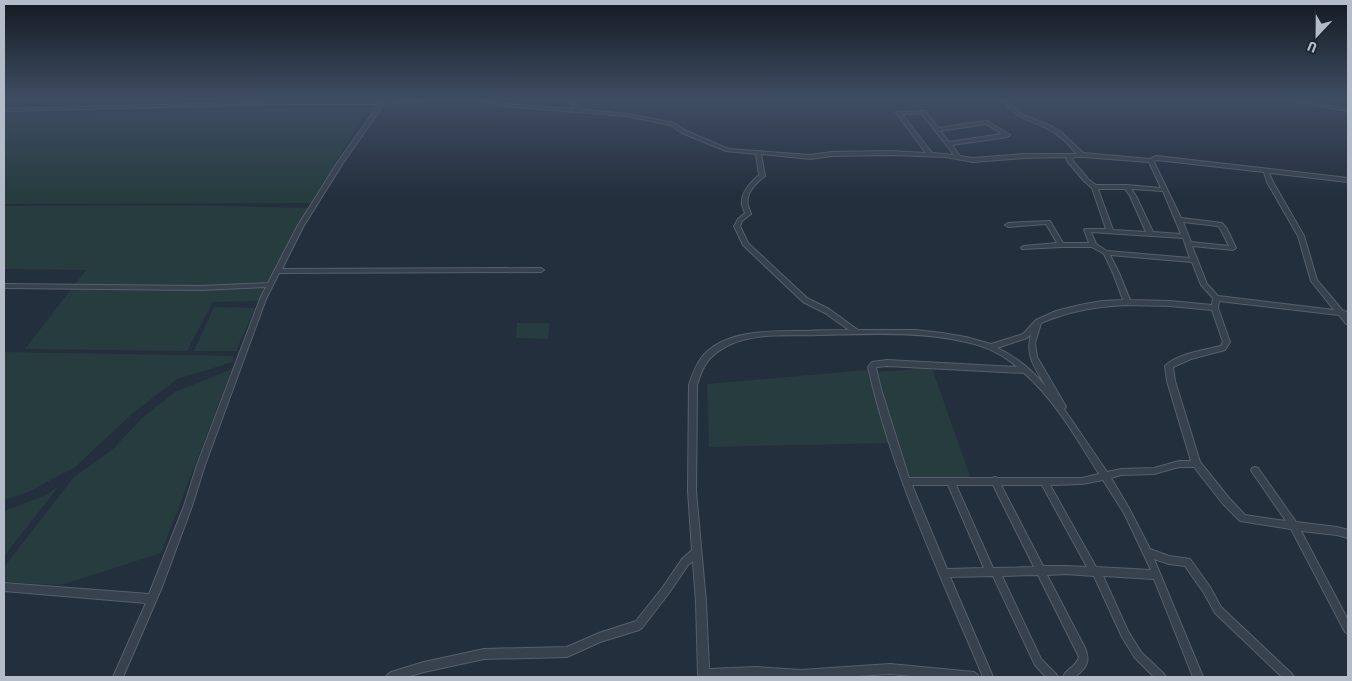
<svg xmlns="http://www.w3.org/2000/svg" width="1352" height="681" viewBox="0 0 1352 681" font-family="'Asap Condensed',sans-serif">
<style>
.green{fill:#263c3f}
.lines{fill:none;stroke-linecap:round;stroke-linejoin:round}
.minor-casing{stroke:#565f6c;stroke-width:2}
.minor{fill:#38414e;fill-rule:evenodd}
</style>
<rect width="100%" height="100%" fill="#242f3e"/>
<path class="green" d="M 370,106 L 311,203 L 4,204 L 4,116 Z
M 179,205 L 310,208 L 259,301 L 213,302 L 187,351 L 25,349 L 86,270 L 4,269 L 4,206 Z
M 214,307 L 255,308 L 236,351 L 194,351 Z
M 517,323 L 550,323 L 548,339 L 516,338 Z
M 4,352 L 233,356 L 233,362 L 177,379 L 132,414 L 74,468 L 28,492 L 4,500 Z
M 932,368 L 971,479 L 910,479 L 876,372 Z
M 232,369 L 161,553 L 61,585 L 4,582 L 4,567 L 74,477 L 113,449 L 142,418 L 175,392 Z
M 867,370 L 890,443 L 709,447 L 707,384 Z
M 59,486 L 4,556 L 4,511 L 44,496 Z"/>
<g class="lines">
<g class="minor-casing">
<path id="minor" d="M 382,100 L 387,100 L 386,102 L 429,100 L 427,101 L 384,104 L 343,163 L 303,227 L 282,269 L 541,268 L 544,270 L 541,272 L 279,273 L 266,299 L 205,465 L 192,506 L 162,587 L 123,677 L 113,677 L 146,603 L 4,591 L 4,583 L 149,594 L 184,506 L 197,465 L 260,299 L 266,287 L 201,290 L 4,288 L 4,284 L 201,286 L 268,283 L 297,227 L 337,163 L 379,104 L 275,104 L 4,111 L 4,109 L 275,102 L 381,102 Z
M 474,100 L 485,100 L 506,104 L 577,109 L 572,107 L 568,100 L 572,100 L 576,105 L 585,110 L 627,114 L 674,123 L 686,131 L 729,149 L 810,155 L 831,152 L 891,151 L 926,153 L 896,113 L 898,112 L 923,111 L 925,111 L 938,128 L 987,121 L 1010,135 L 1007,137 L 952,145 L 960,156 L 973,158 L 1024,154 L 1077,154 C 1069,146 1063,137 1053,132 C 1035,120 1016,121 1004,100 L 1008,100 L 1012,106 L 1023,115 L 1051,126 L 1061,132 L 1083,153 L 1150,159 L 1156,156 L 1348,178 L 1348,182 L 1269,173 L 1273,182 L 1304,236 L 1317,280 L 1343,311 L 1348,312 L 1348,316 L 1347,316 L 1348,318 L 1348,324 L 1346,324 L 1339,315 L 1219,301 L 1218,308 L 1230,342 L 1225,350 L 1191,359 L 1173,367 L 1175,381 L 1200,462 L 1229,498 L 1245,515 L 1286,521 L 1252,472 L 1251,470 L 1252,468 L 1255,467 L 1258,468 L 1296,522 L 1337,527 L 1348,530 L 1348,538 L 1337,535 L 1301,531 L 1348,620 L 1348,634 L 1345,632 L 1291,529 L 1240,521 L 1223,504 L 1194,467 L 1179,467 L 1154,474 L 1121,475 L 1111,478 L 1129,508 L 1150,549 L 1169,556 L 1190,559 L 1210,587 L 1221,607 L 1292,674 L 1294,677 L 1282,677 L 1215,613 L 1204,593 L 1185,566 L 1169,564 L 1154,559 L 1203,677 L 1193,677 L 1154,579 L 1103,576 L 1128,631 L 1141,652 L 1164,674 L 1166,677 L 1154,677 L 1135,658 L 1122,637 L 1094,576 L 1066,574 L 1047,575 L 1085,648 C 1091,662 1086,668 1075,677 L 1063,677 C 1066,669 1076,667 1079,657 L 1038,575 L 1002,576 L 1041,659 L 1056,674 L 1058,677 L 1046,677 L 1035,665 L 993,576 L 950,577 L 993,677 L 983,677 C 941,576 892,474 868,367 L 872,362 L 887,360 L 1017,367 C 1003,354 985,346 966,342 C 919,331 867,334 819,335 C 790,336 756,332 729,345 C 709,355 703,365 697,385 L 696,491 L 706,602 L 709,669 L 756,667 L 801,670 L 890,664 L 974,672 L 977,674 L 979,677 L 925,677 L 890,674 L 840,677 L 699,677 L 698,674 L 696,602 L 693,561 L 688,565 L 669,593 L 642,628 L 639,630 L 600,642 L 567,657 L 484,659 L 424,672 L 406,677 L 386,677 L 388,674 L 391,672 L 424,662 L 484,649 L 567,647 L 599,633 L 636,621 L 663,587 L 682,559 L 692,550 L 688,491 L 689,385 C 692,375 695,366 702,357 C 725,329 774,331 806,331 C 821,330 835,330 849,330 L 825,313 L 803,302 L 743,245 L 734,226 L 738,219 L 745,213 C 744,211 743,208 742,205 C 740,193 751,182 759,175 L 756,154 L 726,151 L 682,133 L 670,125 L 627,116 L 506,106 ZM 902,114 L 922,114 L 954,155 L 932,153 ZM 986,124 L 1002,134 L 949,142 L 940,131 ZM 761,154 L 810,159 L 831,156 L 891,155 L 946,157 L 973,162 L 1024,158 L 1067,157 L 1066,158 L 1068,162 L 1084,181 L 1092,188 L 1106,229 L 1085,229 L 1084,230 L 1089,243 L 1063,243 L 1050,221 L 1008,223 L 1005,225 L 1008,227 L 1046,224 L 1057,243 L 1024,246 L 1022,247 L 1021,248 L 1022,249 L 1061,247 L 1092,247 L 1104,254 L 1113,273 L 1123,300 L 1102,301 L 1080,305 L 1056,311 L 1036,320 L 1023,334 L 991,344 L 966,337 L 942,333 L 916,330 L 858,330 L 829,309 L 807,298 L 748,243 L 740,226 L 742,221 L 751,214 C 750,211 749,208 748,206 C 745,193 756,183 765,176 ZM 1075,157 L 1083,157 L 1149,162 L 1161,188 L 1127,185 L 1096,185 L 1088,179 L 1073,161 L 1072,159 ZM 1157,160 L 1264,172 L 1267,182 L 1298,236 L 1311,281 L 1334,310 L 1218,296 L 1207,284 L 1192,246 L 1233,250 L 1236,248 L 1227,229 L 1222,223 L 1181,218 L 1154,162 ZM 1098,189 L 1125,189 L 1130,196 L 1146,232 L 1113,230 ZM 1131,189 L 1163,191 L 1181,234 L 1153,232 L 1136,196 ZM 1183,222 L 1218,226 L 1221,230 L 1229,246 L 1191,242 ZM 1091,232 L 1183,238 L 1190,258 L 1107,251 L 1096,244 ZM 1110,255 L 1192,262 L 1201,285 L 1213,298 L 1212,305 L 1170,301 L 1130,300 L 1119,273 ZM 1125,305 L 1170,306 L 1212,310 L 1223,342 L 1221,346 C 1204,350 1177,354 1165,366 L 1167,381 L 1191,461 L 1179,461 L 1154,468 L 1121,469 L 1107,472 L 1064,409 L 1066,407 L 1065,405 L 1037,357 L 1035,343 L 1041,323 C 1070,311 1093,307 1125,305 ZM 1031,334 C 1025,357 1035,367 1046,387 C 1033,371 1017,357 997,348 L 1027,338 ZM 887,366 L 1024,373 C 1055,400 1077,439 1099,474 L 1082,478 L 998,478 L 995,477 L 992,478 L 909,478 L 881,389 L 876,368 L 877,367 ZM 1103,480 L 1124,513 L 1151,570 L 1096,567 L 1050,485 L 1082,484 ZM 912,485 L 948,485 L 984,568 L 947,569 ZM 956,485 L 993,485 L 1034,567 L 993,568 ZM 1001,485 L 1042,485 L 1087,567 L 1066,566 L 1043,566 Z
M 1290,100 L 1301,100 L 1348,109 L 1348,111 L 1292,101 Z"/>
</g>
<use href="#minor" class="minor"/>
</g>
<linearGradient id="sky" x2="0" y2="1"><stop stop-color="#141a22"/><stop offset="0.51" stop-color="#3f4d63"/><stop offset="1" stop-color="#3f4d63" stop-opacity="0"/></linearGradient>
<rect width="1352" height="195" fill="url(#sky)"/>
<rect width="1352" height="681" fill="none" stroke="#b4bcc9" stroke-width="10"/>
<g transform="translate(1317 35) rotate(202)" stroke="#1d2633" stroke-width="4" paint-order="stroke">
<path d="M0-4L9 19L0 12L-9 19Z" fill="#b4bcc9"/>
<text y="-8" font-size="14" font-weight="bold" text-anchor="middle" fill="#b4bcc9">U</text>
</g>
</svg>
